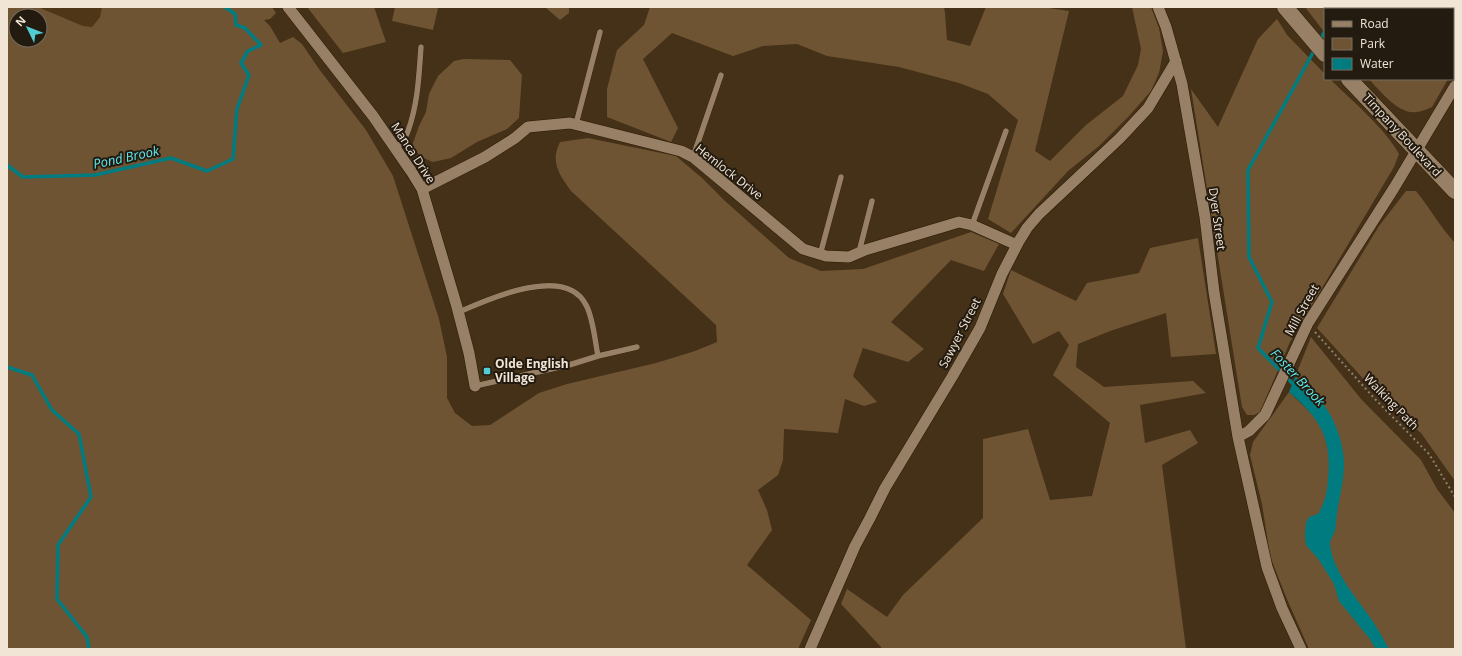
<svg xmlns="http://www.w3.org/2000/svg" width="1462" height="656" viewBox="0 0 1462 656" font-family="'Open Sans',sans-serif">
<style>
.built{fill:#4e3617}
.green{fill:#6f5433;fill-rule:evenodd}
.water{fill:#007c80}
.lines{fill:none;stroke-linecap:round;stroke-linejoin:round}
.stream{stroke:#007c80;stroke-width:3.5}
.lane-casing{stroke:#2a1801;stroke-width:6}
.street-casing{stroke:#2a1801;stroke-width:12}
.secondary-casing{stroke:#2a1801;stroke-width:17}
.path{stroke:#8f7f6b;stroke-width:2;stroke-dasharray:2 3;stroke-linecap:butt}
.lane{stroke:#978065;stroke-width:5.5}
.street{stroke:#978065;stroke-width:11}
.secondary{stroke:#978065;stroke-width:16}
.poi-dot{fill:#51ccd2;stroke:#241b10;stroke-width:1.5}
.labels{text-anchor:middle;stroke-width:4;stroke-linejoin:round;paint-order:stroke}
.street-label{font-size:12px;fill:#f1e5d6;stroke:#241b10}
.poi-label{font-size:12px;font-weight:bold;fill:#f1e5d6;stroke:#241b10;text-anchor:start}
.water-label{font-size:13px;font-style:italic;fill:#5ceaf0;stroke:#241b10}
</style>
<rect width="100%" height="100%" fill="#443118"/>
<path class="built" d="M 38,7 L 102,7 L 100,17 L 92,27 L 83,26 Z"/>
<path class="green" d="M 7,7 L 38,7 L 83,26 L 92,27 L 100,17 L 102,7 L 272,7 L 276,13 L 270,19 L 264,20 L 270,26 L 280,43 L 293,37 L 302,44 L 319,69 L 366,130 L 393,176 L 439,319 L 447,357 L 447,398 L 455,413 L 472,426 L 490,425 L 539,393 L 567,384 L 656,363 L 695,351 L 717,342 L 716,325 L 571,191 C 559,174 550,162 560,142 L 588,138 L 676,156 L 702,178 L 725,201 L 789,258 L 821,271 L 863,269 L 971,232 L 999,244 L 984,271 L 951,260 L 891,322 L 924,349 L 908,362 L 863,348 L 853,376 L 877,402 L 864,406 L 845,399 L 838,433 L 784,429 L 783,460 L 778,475 L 758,490 L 767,510 L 772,530 L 747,565 L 811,620 L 798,649 L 7,649 ZM 16,16 L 40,16 L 40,40 L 16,40 Z
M 307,7 L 374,7 L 386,42 L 343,53 Z
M 395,7 L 438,8 L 433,30 L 392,21 Z
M 545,7 L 569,7 L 569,13 L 560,20 Z
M 650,7 L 944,7 L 945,13 L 947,40 L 970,46 L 986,7 L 1042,7 L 1069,11 L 1035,151 L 1050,161 L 1086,125 L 1123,96 L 1138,65 L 1141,49 L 1132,7 L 1151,7 L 1159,28 L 1163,51 L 1159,73 L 1151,91 L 1129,116 L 1099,146 L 1068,171 L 1011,233 L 988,219 L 1018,120 L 988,94 L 959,83 L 899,67 L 827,56 L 797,44 L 763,46 L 733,56 L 672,33 L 643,59 L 678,128 L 671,142 L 607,117 L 607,89 L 617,50 L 644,25 Z
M 1305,7 L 1455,7 L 1455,67 L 1453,71 L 1453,9 L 1325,9 L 1325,33 Z
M 1277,19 L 1287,35 L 1325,74 L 1325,79 L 1330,79 C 1351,100 1385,128 1399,154 L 1394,167 L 1290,342 L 1260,412 L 1254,415 L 1247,415 L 1242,407 L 1191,89 L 1218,127 L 1258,39 Z
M 464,59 L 510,60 L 522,75 L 519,118 L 507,129 L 477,142 L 451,158 L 433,162 L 421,157 L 412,146 L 419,126 L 426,112 L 429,94 L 438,76 L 454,61 Z
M 1369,79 L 1448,79 L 1432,107 C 1427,109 1421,112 1416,112 C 1399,115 1379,90 1369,79 Z
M 1406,191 L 1416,191 C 1430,208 1440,227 1455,243 L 1455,481 L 1421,433 L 1398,414 L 1379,396 L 1317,328 L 1379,226 Z
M 1198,238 L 1216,354 L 1171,357 L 1166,313 L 1110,331 L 1078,344 L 1076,367 L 1104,387 L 1193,381 L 1206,393 L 1140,405 L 1145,443 L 1190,430 L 1198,443 L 1162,465 L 1186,649 L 881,649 L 881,647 L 841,604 L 847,589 L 887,617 L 903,595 L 983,518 L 983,439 L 1028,429 L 1050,500 L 1092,496 L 1110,423 L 1053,375 L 1069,345 L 1059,331 L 1033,344 L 1003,294 L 1011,270 L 1076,301 L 1087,283 L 1139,273 L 1150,248 Z
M 1311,337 L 1361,399 L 1421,460 L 1437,489 L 1455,513 L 1455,649 L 1309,649 L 1286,597 L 1270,556 L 1262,504 L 1250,455 L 1253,442 L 1289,392 L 1312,414 L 1323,430 L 1327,446 L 1329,431 L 1295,377 Z"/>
<path class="water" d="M 1295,377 C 1324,396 1341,426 1344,460 C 1345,479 1338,502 1336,521 C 1336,524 1336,529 1334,533 C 1333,536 1330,540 1330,544 C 1333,573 1358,599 1374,623 C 1379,631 1384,640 1389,649 L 1376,649 L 1369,638 L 1339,601 L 1334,584 L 1319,560 L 1306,545 L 1305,536 L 1306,523 L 1309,517 L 1318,514 C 1325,503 1327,493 1328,479 C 1332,437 1320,419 1289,392 Z"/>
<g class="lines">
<path class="stream" d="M 1337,9 L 1338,7
M 1320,40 L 1325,31
M 7,165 L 23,177 L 95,175 L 171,158 L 207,171 L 233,159 L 237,109 L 249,75 L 241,63 L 248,51 L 261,45 L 245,28 L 236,25 L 235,14 L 225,7
M 7,367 L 32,375 L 52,410 L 79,434 L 91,497 L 58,545 L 57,599 L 87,637 L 89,649
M 1296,387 L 1258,348 L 1272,302 L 1249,257 L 1248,170 L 1315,49"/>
<g class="lane-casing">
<path id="lane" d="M 576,124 L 600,32
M 396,150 C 400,144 406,138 408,131 C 418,104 419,74 421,47
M 693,157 L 721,75
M 972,225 L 1006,131
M 859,252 L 872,201
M 820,255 L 841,177
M 459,312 C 488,299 566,264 586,305 C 593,317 595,341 598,356 L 569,365 L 475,386
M 598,356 L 637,347"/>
</g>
<g class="street-casing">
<path id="street" d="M 288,7 L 373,116 L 411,171 L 422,189 L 457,307 L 469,353 L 475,386
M 1158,7 L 1166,27 L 1182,84 L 1205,217 L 1214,292 L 1238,437 L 1267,567 L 1282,608 L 1301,649
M 422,189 L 485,157 L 515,138 L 528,127 L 570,123 L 681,151 L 693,157 L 803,249 L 826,256 L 849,257 L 865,250 L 959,222 L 972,225 L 1017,245
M 1238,437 L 1249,431 L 1265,415 L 1308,323 L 1394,188 L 1455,86
M 810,649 L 855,546 L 870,518 L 885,488 L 952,377 L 980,328 L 1002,274 L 1019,241 L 1027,228 L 1039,214 L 1120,138 L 1148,108 L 1176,61"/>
</g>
<g class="secondary-casing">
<path id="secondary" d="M 1285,7 L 1325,54
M 1349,79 L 1455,191"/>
</g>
<path class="path" d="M 1315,332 L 1373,397 L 1429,454 L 1455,497"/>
<use href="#lane" class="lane"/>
<use href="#street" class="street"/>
<use href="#secondary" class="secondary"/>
</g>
<rect class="poi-dot" x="483" y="367" width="8" height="8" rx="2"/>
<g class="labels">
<g class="street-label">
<text transform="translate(1402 135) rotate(47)" y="4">Timpany Boulevard</text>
<text transform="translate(413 153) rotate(57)" y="4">Manca Drive</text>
<text transform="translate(729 172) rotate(38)" y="4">Hemlock Drive</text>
<text transform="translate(1217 219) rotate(82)" y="4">Dyer Street</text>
<text transform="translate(1302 310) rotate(-61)" y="4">Mill Street</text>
<text transform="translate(960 333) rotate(-63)" y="4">Sawyer Street</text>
<text transform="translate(1391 402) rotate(46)" y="4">Walking Path</text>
</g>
<g class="poi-label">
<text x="495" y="368">Olde English<tspan x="495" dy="14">Village</tspan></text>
</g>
<g class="water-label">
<text transform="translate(126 157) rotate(-12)" y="5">Pond Brook</text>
<text transform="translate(1298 377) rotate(47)" y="5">Foster Brook</text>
</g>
</g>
<rect width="1462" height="656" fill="none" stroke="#f1e5d6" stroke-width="16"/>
<rect x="1324" y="8" width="130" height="72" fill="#241b10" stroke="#766c5f"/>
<rect x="1332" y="21" width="20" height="6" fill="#978065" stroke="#766c5f"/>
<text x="1360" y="28" font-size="12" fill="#f1e5d6">Road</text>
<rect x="1332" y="38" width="20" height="12" fill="#6f5433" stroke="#766c5f"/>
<text x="1360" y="48" font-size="12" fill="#f1e5d6">Park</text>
<rect x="1332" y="58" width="20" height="12" fill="#007c80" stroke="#766c5f"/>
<text x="1360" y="68" font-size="12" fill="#f1e5d6">Water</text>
<g transform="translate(28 28) rotate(313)"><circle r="19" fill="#241b10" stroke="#766c5f"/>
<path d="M0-3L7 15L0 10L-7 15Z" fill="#51ccd2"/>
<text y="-6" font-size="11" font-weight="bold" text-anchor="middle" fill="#f1e5d6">N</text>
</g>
</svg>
